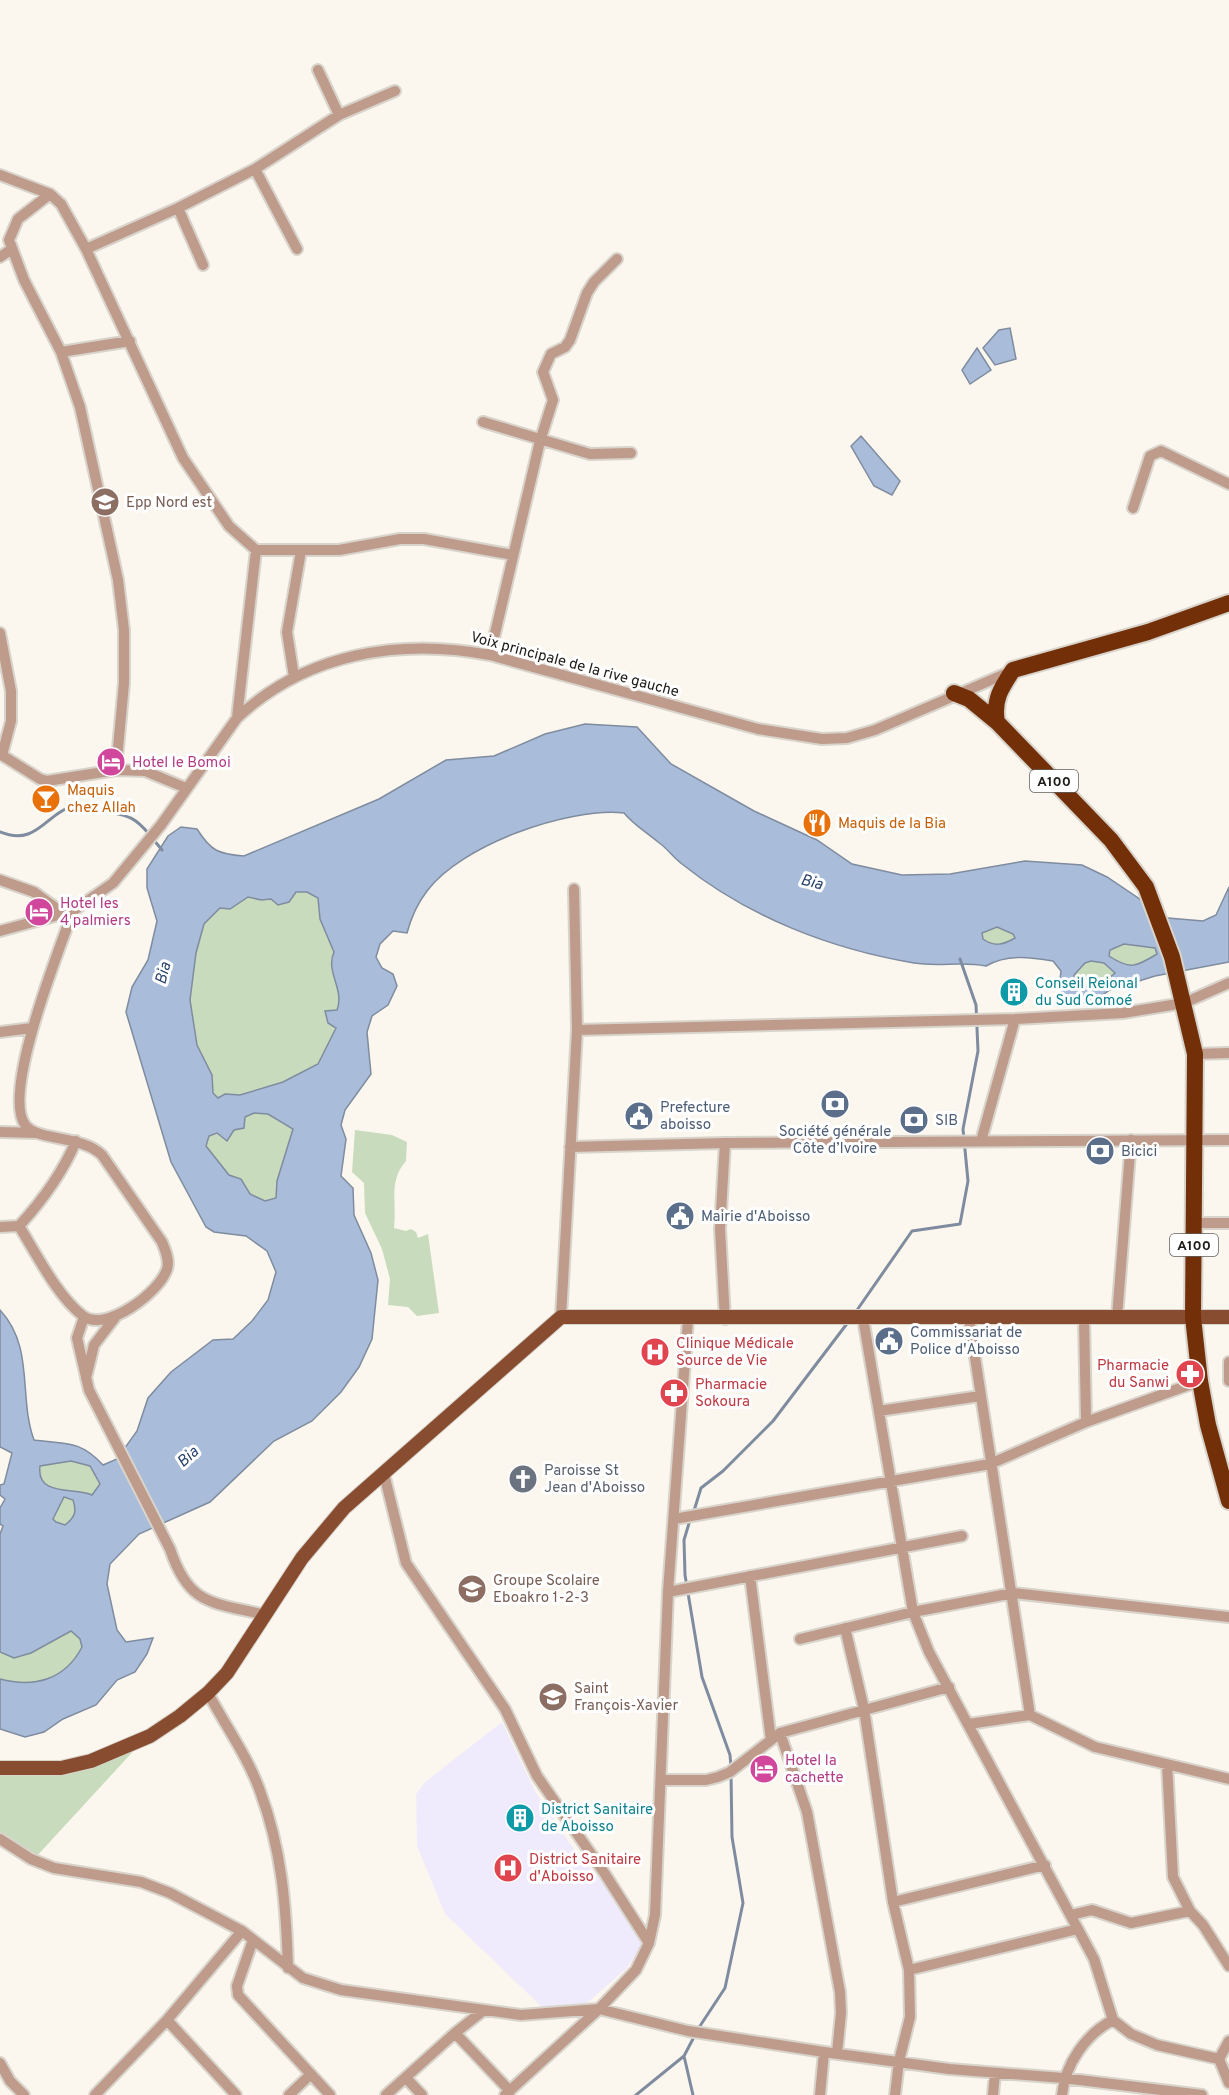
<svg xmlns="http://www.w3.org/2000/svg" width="1229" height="2095" viewBox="0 0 1229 2095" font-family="Overpass,sans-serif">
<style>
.industrial{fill:#f0ebfc}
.green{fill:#c8dbbd}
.water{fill:#a9bcd9;stroke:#7f8c9f;stroke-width:1.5;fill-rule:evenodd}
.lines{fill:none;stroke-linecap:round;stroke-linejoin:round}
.stream{stroke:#7f8c9f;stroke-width:3}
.minor-casing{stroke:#d8d4cc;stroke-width:14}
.major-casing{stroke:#d8d4cc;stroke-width:16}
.highway-casing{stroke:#d8d4cc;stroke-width:20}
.minor{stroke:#be9b8b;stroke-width:10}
.major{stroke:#884d30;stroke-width:14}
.highway{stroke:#732f08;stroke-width:16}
.labels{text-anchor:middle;stroke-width:6;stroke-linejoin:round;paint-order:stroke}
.shield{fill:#fff;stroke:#62605e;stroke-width:1.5}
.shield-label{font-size:14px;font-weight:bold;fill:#1e1c19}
.education-label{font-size:15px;fill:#785e54;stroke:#fff;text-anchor:start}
.street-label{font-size:15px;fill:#1e1c19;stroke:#fff}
.hotel-label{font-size:15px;fill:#b23c85;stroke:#fff;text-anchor:start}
.food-label{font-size:15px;fill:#c56008;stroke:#fff;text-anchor:start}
.culture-label{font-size:15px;fill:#0d838f;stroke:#fff;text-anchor:start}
.service-label{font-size:15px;fill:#4e5e75;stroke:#fff;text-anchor:start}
.health-label{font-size:15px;fill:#be3a42;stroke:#fff;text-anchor:start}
.worship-label{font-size:15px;fill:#5b616d;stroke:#fff;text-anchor:start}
.water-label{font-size:16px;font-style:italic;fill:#2a436c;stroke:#fff}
</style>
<rect width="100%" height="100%" fill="#fcf7ee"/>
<path class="industrial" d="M 502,1722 L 535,1791 L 571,1845 L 609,1890 L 642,1945 L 627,1968 L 587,2003 L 543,2008 L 445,1914 L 417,1846 L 416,1794 L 425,1782 Z"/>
<path class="green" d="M 296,891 L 307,892 L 318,898 L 320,919 L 334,952 C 326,970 344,983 340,1000 C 336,1019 334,1051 317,1064 C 298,1080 268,1086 244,1094 C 234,1097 227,1092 218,1098 L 213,1093 L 212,1075 L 197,1045 L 190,1000 L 196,953 L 204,924 L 220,908 L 230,909 L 248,897 L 289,902 Z
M 997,927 L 1013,934 L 1015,938 C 1003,945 994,947 983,939 L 982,933 Z
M 1124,944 L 1156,948 L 1157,954 C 1136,967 1130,970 1109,956 L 1110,950 Z
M 1091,961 L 1104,963 L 1115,973 L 1097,988 L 1075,984 L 1074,975 L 1085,963 Z
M 254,1113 L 268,1114 L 293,1129 L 277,1181 L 276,1198 L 265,1201 L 250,1194 L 241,1179 L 229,1175 L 206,1146 L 209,1136 L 234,1130 L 244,1117 Z
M 355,1130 L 392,1135 L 407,1142 L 406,1161 C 388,1181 397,1203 394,1228 L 406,1231 L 411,1229 L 416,1232 L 418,1238 L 428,1234 L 439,1313 L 417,1316 L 408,1307 L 388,1305 L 390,1279 L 382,1249 L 365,1213 L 364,1183 L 352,1172 Z
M 71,1461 L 90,1466 L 100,1484 L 92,1496 C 74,1486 36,1497 40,1466 Z
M 64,1497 L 73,1500 C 77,1512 75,1517 65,1525 L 56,1522 L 53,1518 Z
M 71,1631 L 81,1639 L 82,1648 C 65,1680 34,1688 0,1679 L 0,1652 L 14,1658 Z
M 139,1745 L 35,1858 L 0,1839 L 0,1769 L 29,1773 Z"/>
<path class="water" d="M 1010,328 L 1016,359 L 995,365 L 983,348 L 999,330 Z
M 977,348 L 991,370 L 970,384 L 962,370 Z
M 861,436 L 900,481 L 892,495 L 874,486 L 851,446 Z
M 585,724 L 637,727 L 671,764 L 754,811 L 817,840 L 852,864 L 902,875 L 950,874 L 1025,861 L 1082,865 L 1107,877 L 1168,918 L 1203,921 L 1216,915 L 1229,887 L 1229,962 L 1155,976 L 1110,990 L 1092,1002 L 1076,1003 L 1063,999 L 1059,988 L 1061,971 L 1053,961 C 1030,957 1007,954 986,966 C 961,961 940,967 914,963 C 831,949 748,917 682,864 C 673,857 667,848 658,842 C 646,832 634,825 624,813 C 568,807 461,845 427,891 C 417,904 411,918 407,933 L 393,931 L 380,944 L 376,957 L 382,968 L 393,974 L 397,986 L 388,1005 L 372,1016 L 367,1032 L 371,1074 L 345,1110 L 341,1125 L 346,1139 L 341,1176 L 353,1188 L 354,1215 L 371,1253 L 378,1280 L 372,1339 L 359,1367 L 341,1392 L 312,1421 L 274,1441 L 210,1502 L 139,1534 L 110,1564 L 107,1584 L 117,1630 L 126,1642 L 153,1638 L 147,1654 L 135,1672 L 117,1680 L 96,1705 L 63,1719 L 44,1732 L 25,1737 L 0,1729 L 0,1679 C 34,1688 65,1680 82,1647 L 80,1639 L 71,1631 L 31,1653 L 14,1658 L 0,1652 L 0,1534 L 3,1526 L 0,1524 L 0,1508 L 5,1499 L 0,1495 L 0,1485 L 4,1484 L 12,1453 L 0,1447 L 0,1310 C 35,1348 18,1396 34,1440 C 66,1444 80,1440 103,1465 L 117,1459 L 137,1431 L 148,1398 L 171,1372 L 213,1340 L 233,1339 L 252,1321 L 268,1300 L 276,1272 L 267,1251 L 246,1236 L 214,1232 L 206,1227 L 171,1162 L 126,1012 L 132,987 L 148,960 L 157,921 L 147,888 L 147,869 L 168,836 L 181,827 L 197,829 C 211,851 218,854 244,856 L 379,799 L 446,760 L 494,756 L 545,734 ZM 296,892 L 307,892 L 318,898 L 320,919 L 334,952 C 325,972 345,989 337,1010 L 325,1011 L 328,1023 L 336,1028 L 318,1064 L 283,1082 L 240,1095 L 225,1094 L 218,1098 L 213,1093 L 212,1075 L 197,1045 L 190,1000 L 196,953 L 204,924 L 220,908 L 230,909 L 248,897 L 261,900 L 271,899 L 278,905 L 289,902 ZM 997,927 L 1013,934 L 1015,938 C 1003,945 994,947 983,939 L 982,933 ZM 1124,944 L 1155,948 L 1157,954 C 1136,967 1130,970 1109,956 L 1110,950 ZM 1091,961 L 1104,963 L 1115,973 L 1097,988 L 1075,984 L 1074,975 L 1085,963 ZM 254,1113 L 268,1114 L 293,1129 L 277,1181 L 276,1198 L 265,1201 L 250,1194 L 241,1179 L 229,1175 L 206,1146 L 209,1136 L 217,1133 L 227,1141 L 234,1130 L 244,1128 L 245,1117 ZM 71,1461 L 90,1466 L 100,1484 L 92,1495 C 74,1487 36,1497 40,1466 ZM 64,1497 L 73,1500 C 77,1512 75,1517 65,1525 L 56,1522 L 53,1519 Z"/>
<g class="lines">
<path class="stream" d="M 0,832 C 37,847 46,813 72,807 C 84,805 93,809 104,811 C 127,816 133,815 149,834
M 153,839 L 162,850
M 855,1313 L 912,1231 L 960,1224 L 968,1181 L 963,1129 L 978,1051 L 976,1005 L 960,959
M 693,1514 L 701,1488 L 723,1471 L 773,1421 L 849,1321
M 690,1520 L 684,1540 L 685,1575 L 702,1677 L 730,1755 L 731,1767
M 698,2029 L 725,1988 L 743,1903 L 732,1837 L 731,1774
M 684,2056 L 693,2095
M 636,2095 L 684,2056 L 695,2035"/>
<g class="minor-casing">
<path id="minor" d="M 318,70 L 339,115
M 255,169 L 297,249
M 0,175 L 50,194 L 61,204 L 86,249 L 183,458 L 229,526 L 256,550 L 339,550 L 400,539 L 424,539 L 513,555
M 50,194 L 18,219 L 9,240 L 24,280 L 61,352 L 80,407 L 118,580 L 124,630 L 124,683 L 116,770
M 178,208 L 203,265
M 86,249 L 178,208 L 255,169 L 339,115 L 395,91
M 0,257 L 12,249
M 61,352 L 130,341
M 483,422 L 590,454 L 631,453
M 1133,508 L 1150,456 L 1161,451 L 1229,484
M 0,633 L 11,691 L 11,721 L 2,755
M 490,655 L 540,441 L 553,400 L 543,372 L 551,354 L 565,347 L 570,340 L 587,293 L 594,282 L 617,259
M 294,677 L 287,632 L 301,551
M 237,718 L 256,550
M 0,754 L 40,779 L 47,781 L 116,770 L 145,771 L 186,788
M 0,880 L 34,892 L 64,914
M 0,931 L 73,911 L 113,883 L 161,825 L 237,718 C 306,653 399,638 490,655 L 758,729 L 822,739 L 847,738 L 875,730 L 1012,671
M 577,1030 L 1015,1019 L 1123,1013 L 1184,1003 L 1229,983
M 0,1032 L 32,1028
M 1195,1054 L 1229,1053
M 0,1132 L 36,1133
M 981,1141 L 1015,1019
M 570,1147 L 725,1143 L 1229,1140
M 1194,1223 L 1229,1223
M 19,1226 C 42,1201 63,1172 76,1141
M 0,1227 L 19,1226 C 36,1253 57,1296 83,1316 C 106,1333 160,1292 167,1269 C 170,1260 165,1250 162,1242 L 102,1155 C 81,1135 39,1141 26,1126 C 0,1096 60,948 73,911
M 84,1317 L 77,1338 L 89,1390 L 170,1549 C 189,1606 212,1602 265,1615
M 561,1317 L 577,1030 L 574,889
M 1084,1317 L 1086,1422
M 1117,1317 L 1131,1140
M 863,1318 L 913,1612 L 929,1652 L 1094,1959 L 1113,2020 L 1131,2034 L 1157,2045 L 1219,2059
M 969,1318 L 1030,1715
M 725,1319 L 720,1229 L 725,1143
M 1229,1362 L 1229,1381
M 86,1378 L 94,1345 L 117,1315
M 879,1411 L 980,1396
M 384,1474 L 406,1563 L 505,1709 L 537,1776 L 605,1874 L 649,1943
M 674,1519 L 990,1464 L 1086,1422 L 1200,1381
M 750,1576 L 771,1740
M 668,1592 L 962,1536
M 845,1628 L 864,1709 L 893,1902 L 909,1970 L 910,2017 L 899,2061 L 895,2095
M 800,1639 L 913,1612 L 1013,1593 L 1229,1617
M 208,1693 C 225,1725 248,1757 260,1791 C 282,1850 286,1905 288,1968
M 969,1724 L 1030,1715 L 1095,1747 L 1229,1779
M 780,1733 L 807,1812 L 840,1992 L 841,2013 L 837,2053
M 1167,1764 L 1173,1877 L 1190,1911
M 662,1780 L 706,1780 L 718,1777 L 730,1772 L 780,1733 L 949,1687
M 0,1839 L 31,1859 L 54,1868 L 141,1882 L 170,1893 L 242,1931 L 303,1978 L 341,1990 L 521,2015 L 599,2009 L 688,2031 L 824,2052 L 949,2069 L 1063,2078 L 1202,2095
M 893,1902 L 1045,1865
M 1071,1915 L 1092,1910 L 1131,1923 L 1190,1911 L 1203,1925 L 1229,1966
M 253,1940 L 237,1986 L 238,1995 L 330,2095
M 909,1970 L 1078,1929
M 167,2020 L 236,2095
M 455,2033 L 510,2091
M 1229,2041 L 1219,2059 L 1229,2083
M 0,2063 L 10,2081 L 24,2095
M 406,2078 L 422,2095
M 95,2095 L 167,2020 L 242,1931
M 289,2095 L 311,2074
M 386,2095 L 455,2033 L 484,2010
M 505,2095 L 599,2009 L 636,1970 L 649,1943 L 655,1915 L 668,1592 L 688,1319
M 820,2095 L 824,2052
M 993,2095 L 995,2073
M 1062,2095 C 1065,2064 1086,2034 1113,2020"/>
</g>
<g class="major-casing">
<path id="major" d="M 0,1768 L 61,1768 L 91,1761 L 150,1736 L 180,1716 L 208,1693 L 227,1673 L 302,1558 L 344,1508 L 561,1317 L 1229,1317"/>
</g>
<g class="highway-casing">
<path id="highway" d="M 1229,603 L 1148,632 L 1013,670 C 1001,688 993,700 997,722 L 1111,840 L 1146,887 L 1172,957 L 1195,1054 L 1193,1317 L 1200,1381 L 1208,1425 L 1229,1501
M 954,693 L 969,699 L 997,722"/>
</g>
<use href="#minor" class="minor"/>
<use href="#major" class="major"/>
<use href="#highway" class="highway"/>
</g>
<defs>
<g id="school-disc" transform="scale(1.5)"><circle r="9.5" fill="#8d6e63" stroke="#fff"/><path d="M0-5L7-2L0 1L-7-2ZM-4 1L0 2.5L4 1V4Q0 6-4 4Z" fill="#fff"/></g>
<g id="hotel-disc" transform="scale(1.5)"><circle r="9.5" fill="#d1479c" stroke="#fff"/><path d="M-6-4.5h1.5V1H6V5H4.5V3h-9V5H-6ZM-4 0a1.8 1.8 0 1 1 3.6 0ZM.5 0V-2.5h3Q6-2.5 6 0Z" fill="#fff"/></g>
<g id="bar-disc" transform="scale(1.5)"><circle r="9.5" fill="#e8710a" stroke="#fff"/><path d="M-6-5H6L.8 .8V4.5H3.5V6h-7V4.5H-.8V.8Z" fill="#fff"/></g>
<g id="restaurant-disc" transform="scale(1.5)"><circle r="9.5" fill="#e8710a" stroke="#fff"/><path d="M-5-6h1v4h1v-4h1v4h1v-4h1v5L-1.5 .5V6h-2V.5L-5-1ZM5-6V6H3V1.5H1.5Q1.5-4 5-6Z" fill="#fff"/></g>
<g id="building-disc" transform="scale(1.5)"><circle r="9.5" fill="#0f9aa8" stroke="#fff"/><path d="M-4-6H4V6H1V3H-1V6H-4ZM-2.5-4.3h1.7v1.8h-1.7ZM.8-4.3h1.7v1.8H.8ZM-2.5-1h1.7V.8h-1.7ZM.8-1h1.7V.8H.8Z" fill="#fff"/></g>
<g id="bank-disc" transform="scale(1.5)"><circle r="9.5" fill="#5c6f8a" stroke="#fff"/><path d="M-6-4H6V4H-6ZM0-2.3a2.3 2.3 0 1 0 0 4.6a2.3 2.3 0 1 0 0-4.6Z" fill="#fff"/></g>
<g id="civic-disc" transform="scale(1.5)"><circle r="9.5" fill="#5c6f8a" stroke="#fff"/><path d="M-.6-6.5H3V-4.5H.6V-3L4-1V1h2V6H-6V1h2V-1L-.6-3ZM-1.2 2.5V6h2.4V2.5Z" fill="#fff"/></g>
<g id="hospital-disc" transform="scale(1.5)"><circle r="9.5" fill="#e0444e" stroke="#fff"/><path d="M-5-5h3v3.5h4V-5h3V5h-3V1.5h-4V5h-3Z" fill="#fff"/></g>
<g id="pharmacy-disc" transform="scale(1.5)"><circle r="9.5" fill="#e0444e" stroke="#fff"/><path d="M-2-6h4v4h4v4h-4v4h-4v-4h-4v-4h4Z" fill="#fff"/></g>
<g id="church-disc" transform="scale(1.5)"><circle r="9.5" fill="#6b7280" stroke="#fff"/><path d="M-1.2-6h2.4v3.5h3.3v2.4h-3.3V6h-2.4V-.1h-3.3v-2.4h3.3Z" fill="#fff"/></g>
</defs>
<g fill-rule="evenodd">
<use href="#school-disc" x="105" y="502"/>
<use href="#hotel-disc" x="111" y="762"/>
<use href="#bar-disc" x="46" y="799"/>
<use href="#restaurant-disc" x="817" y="823"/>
<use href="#hotel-disc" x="39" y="912"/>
<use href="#building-disc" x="1014" y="992"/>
<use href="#bank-disc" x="835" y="1104"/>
<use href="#civic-disc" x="639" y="1116"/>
<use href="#bank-disc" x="914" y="1120"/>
<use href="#bank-disc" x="1100" y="1151"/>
<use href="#civic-disc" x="680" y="1216"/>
<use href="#civic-disc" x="889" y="1341"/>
<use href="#hospital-disc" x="655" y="1352"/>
<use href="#pharmacy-disc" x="1190" y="1374"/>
<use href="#pharmacy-disc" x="674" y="1393"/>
<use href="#church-disc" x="523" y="1479"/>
<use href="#school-disc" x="472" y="1589"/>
<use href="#school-disc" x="553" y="1697"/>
<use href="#hotel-disc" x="764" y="1769"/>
<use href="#building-disc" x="520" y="1818"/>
<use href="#hospital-disc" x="508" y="1868"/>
</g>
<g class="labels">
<g class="shield">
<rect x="1030" y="770" width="48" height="22" rx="4.5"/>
<rect x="1170" y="1234" width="48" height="22" rx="4.5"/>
</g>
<g class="shield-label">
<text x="1054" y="786">A100</text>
<text x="1194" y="1250">A100</text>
</g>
<g class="education-label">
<text x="126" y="507">Epp Nord est</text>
<text x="493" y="1585">Groupe Scolaire<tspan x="493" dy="17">Eboakro 1-2-3</tspan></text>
<text x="574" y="1693">Saint<tspan x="574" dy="17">François-Xavier</tspan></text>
</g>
<g class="street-label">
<text transform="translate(575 664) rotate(15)" y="5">Voix principale de la rive gauche</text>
</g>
<g class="hotel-label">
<text x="132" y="767">Hotel le Bomoi</text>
<text x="60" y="908">Hotel les<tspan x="60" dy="17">4 palmiers</tspan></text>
<text x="785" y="1765">Hotel la<tspan x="785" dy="17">cachette</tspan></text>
</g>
<g class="food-label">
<text x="67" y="795">Maquis<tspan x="67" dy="17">chez Allah</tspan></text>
<text x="838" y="828">Maquis de la Bia</text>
</g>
<g class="culture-label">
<text x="1035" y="988">Conseil Reional<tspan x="1035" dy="17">du Sud Comoé</tspan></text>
<text x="541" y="1814">District Sanitaire<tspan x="541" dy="17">de Aboisso</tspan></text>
</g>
<g class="service-label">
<text x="660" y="1112">Prefecture<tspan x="660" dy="17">aboisso</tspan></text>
<text x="935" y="1125">SIB</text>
<text x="835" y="1136" text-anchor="middle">Société générale<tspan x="835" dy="17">Côte d’Ivoire</tspan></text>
<text x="1121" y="1156">Bicici</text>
<text x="701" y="1221">Mairie d'Aboisso</text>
<text x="910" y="1337">Commissariat de<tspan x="910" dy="17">Police d'Aboisso</tspan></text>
</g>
<g class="health-label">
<text x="676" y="1348">Clinique Médicale<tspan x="676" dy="17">Source de Vie</tspan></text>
<text x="1169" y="1370" text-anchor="end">Pharmacie<tspan x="1169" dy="17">du Sanwi</tspan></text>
<text x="695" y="1389">Pharmacie<tspan x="695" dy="17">Sokoura</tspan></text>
<text x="529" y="1864">District Sanitaire<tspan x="529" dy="17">d'Aboisso</tspan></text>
</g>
<g class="worship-label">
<text x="544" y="1475">Paroisse St<tspan x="544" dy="17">Jean d'Aboisso</tspan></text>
</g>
<g class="water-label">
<text transform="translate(812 881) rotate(15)" y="6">Bia</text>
<text transform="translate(162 973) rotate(-75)" y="6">Bia</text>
<text transform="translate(187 1456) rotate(-42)" y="6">Bia</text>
</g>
</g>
</svg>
